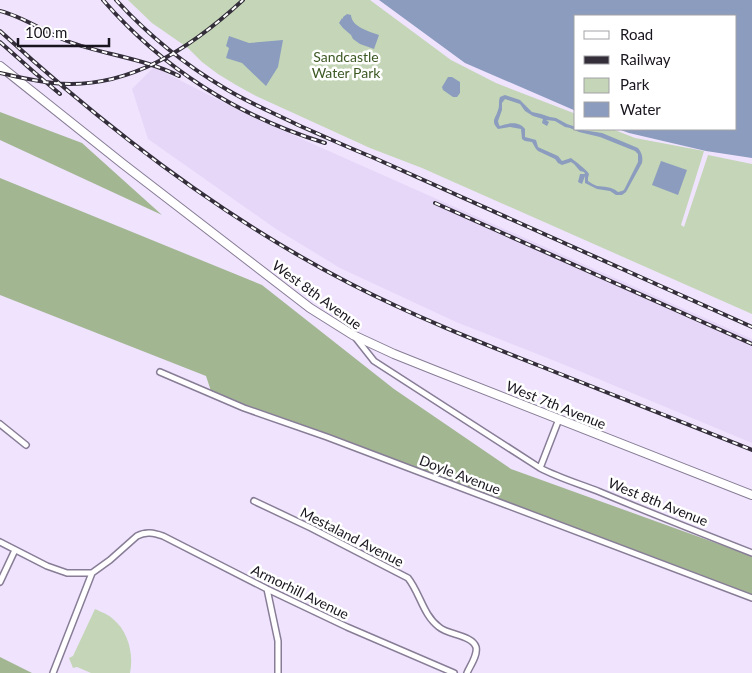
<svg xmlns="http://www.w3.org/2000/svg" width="752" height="673" viewBox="0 0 752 673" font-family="Lato,sans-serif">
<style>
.built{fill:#e6d7f9}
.green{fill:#c4d6b7}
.forest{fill:#a2b692}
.water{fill:#8b9cbf;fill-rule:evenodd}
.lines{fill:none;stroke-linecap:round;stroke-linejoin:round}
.minor-casing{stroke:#887d96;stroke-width:8}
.primary-casing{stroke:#887d96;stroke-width:10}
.minor{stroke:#fff;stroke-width:5}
.primary{stroke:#fff;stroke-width:8}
.rail-casing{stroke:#332e39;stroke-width:4}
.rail{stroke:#fff;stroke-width:2;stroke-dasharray:5.5;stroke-linecap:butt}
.labels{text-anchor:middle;stroke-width:5;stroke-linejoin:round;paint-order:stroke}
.park-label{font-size:14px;fill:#3d5924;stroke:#fff}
.street-label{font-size:14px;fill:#19151e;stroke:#fff}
</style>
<rect width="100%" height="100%" fill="#efe3fe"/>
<path class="built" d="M 154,67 L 248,115 L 752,339 L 752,443 L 560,363 L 456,322 L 340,268 L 276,229 L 148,139 L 132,89 Z"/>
<path class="green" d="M 128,0 L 370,0 L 451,60 L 496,83 L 576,114 L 576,129 L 612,129 L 635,138 L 704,151 L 681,225 L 684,227 L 708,155 L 752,164 L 752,314 L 422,168 L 370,148 L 256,96 L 236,85 L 218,74 L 202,62 L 188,48 L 152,23 Z
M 95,609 C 101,612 108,614 113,619 C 128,631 134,654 130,673 L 91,673 L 77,667 L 73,668 L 69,658 L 73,656 Z"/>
<path class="forest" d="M 0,112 L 82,143 L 162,215 L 0,140 Z
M 0,178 L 262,285 L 394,389 L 511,469 L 752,556 L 752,599 L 212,394 L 206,376 L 0,295 Z
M 0,657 L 32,673 L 0,673 Z"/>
<path class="water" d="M 379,0 L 752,0 L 752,158 L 706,151 L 629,133 L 618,129 L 736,129 L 736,16 L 576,16 L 576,111 L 465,63 Z
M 347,14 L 351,15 C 352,27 368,31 379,35 L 374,49 L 360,44 L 353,39 L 351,35 L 343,28 L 339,23 L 342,18 L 343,19 L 343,17 Z
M 229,36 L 249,43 L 283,40 L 278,67 L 266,86 L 242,63 L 226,58 L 229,48 L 226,46 Z
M 448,77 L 452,77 L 460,82 L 460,93 L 457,97 L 453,97 L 443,90 L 442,87 Z
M 505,95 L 520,100 L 532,112 L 541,114 L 550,117 L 556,118 L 567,124 L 576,127 L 576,129 L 602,133 L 638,148 C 642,153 643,157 642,163 L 626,192 L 622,195 L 616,195 L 610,191 L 597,189 L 585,183 L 585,176 L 582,184 L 578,182 L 580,174 L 585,174 L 584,172 L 580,171 L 574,164 L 571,162 L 562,165 L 558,163 L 555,159 L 538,151 L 536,149 L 532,142 L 525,141 L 522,139 L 521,129 L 510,127 L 498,129 C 490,121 496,118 498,110 C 500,105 498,102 500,97 ZM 505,99 L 520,104 L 525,111 L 533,116 L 543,119 L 542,123 L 547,126 L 549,122 L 546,120 L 555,121 L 565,127 L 570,128 L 579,132 L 600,137 L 635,151 L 638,154 L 638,162 L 624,190 L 622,191 L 618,192 C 611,186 604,187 597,186 C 594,185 591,183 588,181 L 588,178 L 589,174 C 587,170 575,161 571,158 L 562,161 L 558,156 L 540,148 L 538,147 L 536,140 L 525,137 L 525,129 C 519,121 508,123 500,126 L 499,125 L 498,121 L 502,110 L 502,103 Z
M 661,161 L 687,170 L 678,195 L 652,185 Z"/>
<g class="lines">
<g class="minor-casing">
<path id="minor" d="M 355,337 L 374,361 L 540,468 C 559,478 580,484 600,492 C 650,513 701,533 752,553
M 160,372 L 244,408 L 327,437 L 752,598
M 0,424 L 26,445
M 540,468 L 559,419
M 254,501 L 311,528 L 408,578 C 420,593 423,615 439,627 C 448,635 472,635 476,647 C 478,655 470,666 467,673
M 0,542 L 47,566 L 67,573 L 92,573
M 0,582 L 15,550
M 267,589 L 278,641 L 278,673
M 53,673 L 92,573 L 110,560 L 137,536 C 146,531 154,533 163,536 L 267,589 L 347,627 L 454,673"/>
</g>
<g class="primary-casing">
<path id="primary" d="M 0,66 L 123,164 L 310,308 L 353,335 L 394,354 L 434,370 L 752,495"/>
</g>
<use href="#minor" class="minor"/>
<use href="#primary" class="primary"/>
<g class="rail-casing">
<path id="rail" d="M 103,0 C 162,68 239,117 325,143
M 116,0 C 148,35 185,65 226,89 C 249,103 274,113 298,125 C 323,136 347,147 372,157 L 752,327
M 0,11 C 24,17 44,32 67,41 C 104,55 143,58 179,76
M 0,31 C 106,128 221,217 349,283 C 413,316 479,342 545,368 C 614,395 683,422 752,450
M 0,42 L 35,73 L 60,94
M 0,73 C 17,77 35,81 53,83 C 127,91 191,48 243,0
M 435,203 L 752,344"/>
</g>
<use href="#rail" class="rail"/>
</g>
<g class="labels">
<g class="park-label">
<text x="346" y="62">Sandcastle<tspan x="346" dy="16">Water Park</tspan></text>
</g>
<g class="street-label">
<text transform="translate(317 295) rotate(36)" y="5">West 8th Avenue</text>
<text transform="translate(556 405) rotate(22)" y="5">West 7th Avenue</text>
<text transform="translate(460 475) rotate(21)" y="5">Doyle Avenue</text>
<text transform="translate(658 502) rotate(22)" y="5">West 8th Avenue</text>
<text transform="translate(352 537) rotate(27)" y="5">Mestaland Avenue</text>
<text transform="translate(300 592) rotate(26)" y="5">Armorhill Avenue</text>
</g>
</g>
<rect x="574" y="15" width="162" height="115" fill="#ffffff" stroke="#a3a1a5"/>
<rect x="584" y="31" width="25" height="8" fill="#ffffff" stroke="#a3a1a5"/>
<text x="620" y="40" font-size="15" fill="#19151e">Road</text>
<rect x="584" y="56" width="25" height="8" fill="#332e39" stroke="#a3a1a5"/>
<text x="620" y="65" font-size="15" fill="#19151e">Railway</text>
<rect x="584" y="78" width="25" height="15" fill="#c4d6b7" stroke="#a3a1a5"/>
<text x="620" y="90" font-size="15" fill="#19151e">Park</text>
<rect x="584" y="102" width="25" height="15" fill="#8b9cbf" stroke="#a3a1a5"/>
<text x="620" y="115" font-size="15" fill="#19151e">Water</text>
<path d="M18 38v8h91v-8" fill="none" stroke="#19151e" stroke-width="2.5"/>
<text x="25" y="38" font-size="15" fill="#19151e" stroke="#ffffff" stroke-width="4" paint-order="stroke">100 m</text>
</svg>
